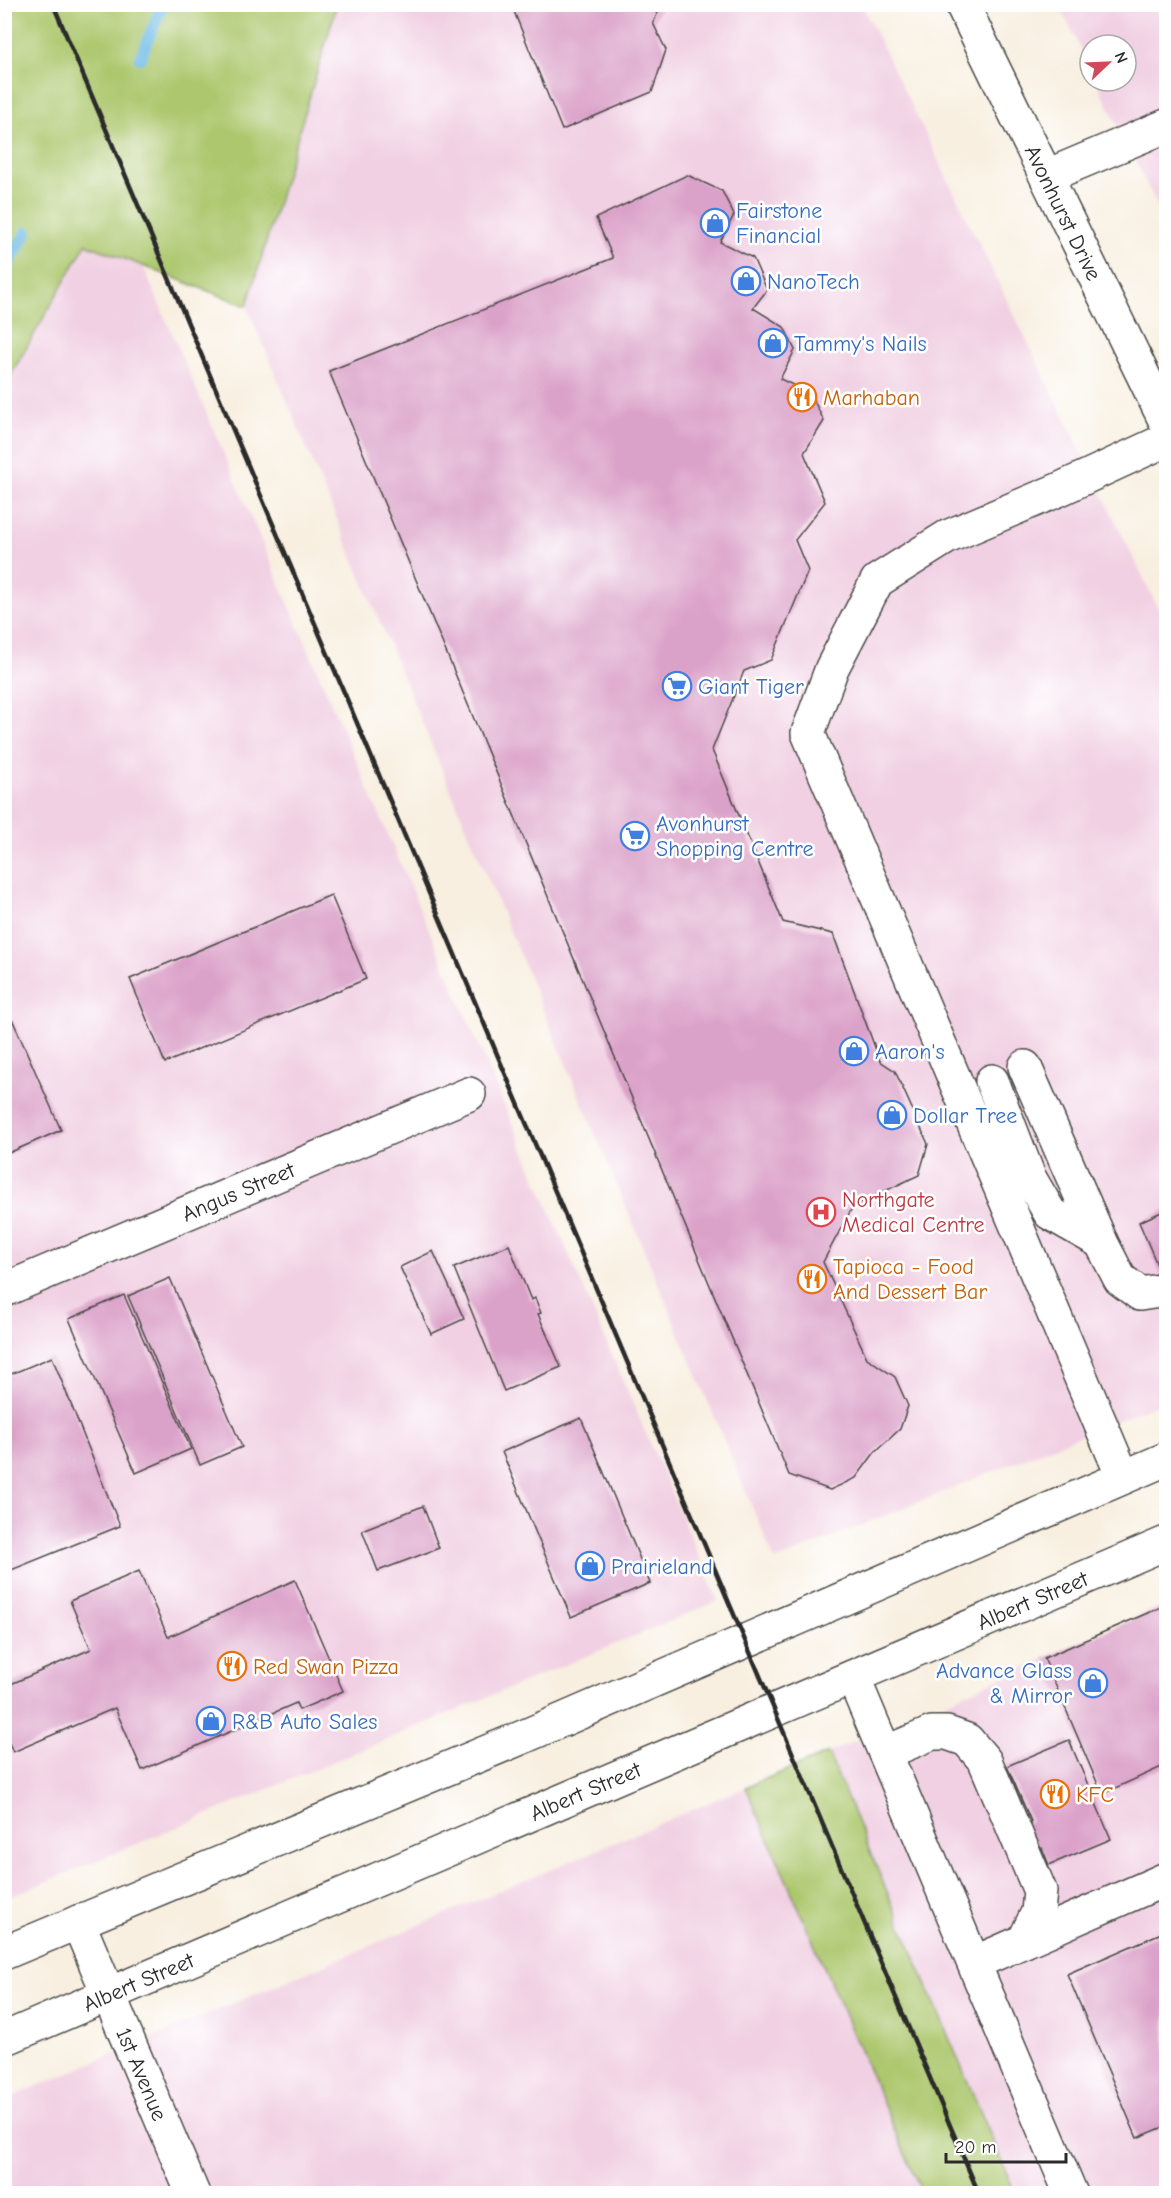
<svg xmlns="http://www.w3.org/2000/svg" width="1171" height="2198" viewBox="0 0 1171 2198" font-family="'Comic Neue',sans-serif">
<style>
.built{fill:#f1d0e3}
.green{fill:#acc76d;stroke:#6c794c;stroke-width:1.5}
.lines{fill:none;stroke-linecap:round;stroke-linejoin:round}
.stream{stroke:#6abae5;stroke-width:12}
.building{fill:#dba2c9}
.minor-casing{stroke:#4a4846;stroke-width:36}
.major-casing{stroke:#4a4846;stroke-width:36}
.minor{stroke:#fff;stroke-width:33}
.major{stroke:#fff;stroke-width:33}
.rail{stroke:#2b2b2b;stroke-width:4.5}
.labels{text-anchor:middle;stroke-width:5;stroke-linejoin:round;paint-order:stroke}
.shop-label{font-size:22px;fill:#366cbe;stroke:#fff;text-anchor:start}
.street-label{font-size:22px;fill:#2b2b2b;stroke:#fff}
.food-label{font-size:22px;fill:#c56008;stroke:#fff;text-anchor:start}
.health-label{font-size:22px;fill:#be3a42;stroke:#fff;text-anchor:start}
</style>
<rect width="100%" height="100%" fill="#fff"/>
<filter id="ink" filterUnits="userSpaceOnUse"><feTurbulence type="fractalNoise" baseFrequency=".0167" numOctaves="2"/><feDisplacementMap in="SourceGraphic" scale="12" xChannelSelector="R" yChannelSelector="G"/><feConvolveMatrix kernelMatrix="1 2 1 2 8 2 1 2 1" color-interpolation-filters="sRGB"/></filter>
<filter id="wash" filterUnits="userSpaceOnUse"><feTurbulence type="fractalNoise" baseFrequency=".008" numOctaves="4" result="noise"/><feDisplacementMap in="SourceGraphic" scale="24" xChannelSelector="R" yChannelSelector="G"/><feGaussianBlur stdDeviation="1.35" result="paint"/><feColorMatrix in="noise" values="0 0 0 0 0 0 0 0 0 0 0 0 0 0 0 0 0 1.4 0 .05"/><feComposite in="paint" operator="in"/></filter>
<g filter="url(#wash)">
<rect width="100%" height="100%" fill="#f8efe0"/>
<path class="built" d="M 337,5 L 862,5 L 1166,624 L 1166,1400 L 775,1561 L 247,306 Z
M 1059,5 L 1166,5 L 1166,223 L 1096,81 L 1126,81 L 1126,45 L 1090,45 L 1090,68 Z
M 86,244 L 143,266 L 718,1601 L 5,1899 L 4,385 Z
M 1166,1606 L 1166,2193 L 1015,2193 L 828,1753 Z
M 746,1787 L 922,2193 L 5,2194 L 5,2100 Z"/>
<path class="green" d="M 5,4 L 337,5 L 247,306 L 86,244 L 5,385 Z
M 828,1753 L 1015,2193 L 922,2193 L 746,1787 Z"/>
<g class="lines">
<path class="stream" d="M 140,58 L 163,4
M 4,271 L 27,232"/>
</g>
<g id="blocks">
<path class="building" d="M 511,4 L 662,4 L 653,23 L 666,50 L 652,92 L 562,130 Z
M 687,175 L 722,191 L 734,215 L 720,242 L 753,258 L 767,290 L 753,308 L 784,327 L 795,350 L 780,379 L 810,393 L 824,421 L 804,453 L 825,502 L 795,540 L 808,571 L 771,660 L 744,671 L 712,750 L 783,922 L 833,934 L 880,1061 L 895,1071 L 928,1144 L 919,1175 L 853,1206 L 823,1262 L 867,1358 L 895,1377 L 908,1406 L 900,1429 L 875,1452 L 856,1478 L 830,1490 L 789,1475 L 329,371 L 613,258 L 596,218 Z
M 331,895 L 366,979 L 165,1063 L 130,979 Z
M 13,1021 L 61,1130 L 4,1155 L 4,1025 Z
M 1166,1210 L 1166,1286 L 1139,1222 Z
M 509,1245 L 531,1300 L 535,1298 L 541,1313 L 538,1314 L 561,1367 L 504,1391 L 454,1268 Z
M 433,1251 L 464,1319 L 431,1334 L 400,1267 Z
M 170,1278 L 242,1447 L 200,1465 L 128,1296 Z
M 124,1295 L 191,1449 L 136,1473 L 69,1319 Z
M 52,1357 L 120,1526 L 4,1573 L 4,1377 Z
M 581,1418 L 650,1583 L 571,1617 L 502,1452 Z
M 423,1506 L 439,1548 L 378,1571 L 362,1530 Z
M 139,1571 L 168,1637 L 295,1580 L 343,1691 L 299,1710 L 296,1703 L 142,1770 L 115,1708 L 13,1752 L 4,1732 L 4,1687 L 91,1649 L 70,1601 Z
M 1166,1605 L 1166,1765 L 1102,1794 L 1044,1658 Z
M 1069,1740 L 1111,1839 L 1049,1865 L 1042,1848 L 1036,1851 L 1024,1824 L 1031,1821 L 1007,1766 Z
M 1166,1931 L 1166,2126 L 1137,2138 L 1067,1974 Z"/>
</g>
</g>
<g filter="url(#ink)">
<use href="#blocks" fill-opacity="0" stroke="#4a4846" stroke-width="1.5"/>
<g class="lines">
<g class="minor-casing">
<g id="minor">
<path id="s1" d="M 962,4 L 1166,422"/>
<path d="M 1047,176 L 1166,126"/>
<path d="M 1025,1067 L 1101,1242 L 1120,1279 L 1140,1294 L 1166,1290"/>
<path d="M 992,1081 L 1029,1177 L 1050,1213 L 1101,1242"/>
<path id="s2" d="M 4,1290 L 469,1094"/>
<path d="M 1123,1477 L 808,733 L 832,668 L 877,581 L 947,537 L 1058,490 L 1166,440"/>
<path d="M 853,1677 L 1071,2194"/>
<path d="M 885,1753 L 932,1733 L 947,1733 L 967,1740 L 985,1761 L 1040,1891 L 1038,1912 L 1024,1941"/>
<path id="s3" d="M 78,1922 L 193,2194"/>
<path d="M 974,1963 L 1166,1879"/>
</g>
</g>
<g class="major-casing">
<g id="major">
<path d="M 4,1953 L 523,1737 L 1166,1459"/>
<path id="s4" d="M 4,2039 L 1166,1543"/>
</g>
</g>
<use href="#minor" class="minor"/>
<use href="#major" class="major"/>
<path class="rail" d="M 53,4 L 979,2194"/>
</g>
</g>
<defs>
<g id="shop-ring" transform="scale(1.5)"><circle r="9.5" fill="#fff" stroke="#3f7fe0" stroke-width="1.5"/><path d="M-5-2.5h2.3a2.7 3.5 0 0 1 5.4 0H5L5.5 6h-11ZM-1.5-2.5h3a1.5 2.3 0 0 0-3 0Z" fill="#3f7fe0"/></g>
<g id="restaurant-ring" transform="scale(1.5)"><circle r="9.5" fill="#fff" stroke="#e8710a" stroke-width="1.5"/><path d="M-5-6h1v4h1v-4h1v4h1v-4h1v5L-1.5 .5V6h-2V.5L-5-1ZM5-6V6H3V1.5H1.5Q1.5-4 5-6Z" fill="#e8710a"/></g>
<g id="supermarket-ring" transform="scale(1.5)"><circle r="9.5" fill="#fff" stroke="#3f7fe0" stroke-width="1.5"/><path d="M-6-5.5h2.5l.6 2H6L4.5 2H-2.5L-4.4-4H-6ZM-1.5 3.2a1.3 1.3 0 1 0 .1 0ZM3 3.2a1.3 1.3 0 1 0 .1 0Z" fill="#3f7fe0"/></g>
<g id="hospital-ring" transform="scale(1.5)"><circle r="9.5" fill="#fff" stroke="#e0444e" stroke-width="1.5"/><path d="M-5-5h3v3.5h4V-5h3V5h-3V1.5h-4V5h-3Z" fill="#e0444e"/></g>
</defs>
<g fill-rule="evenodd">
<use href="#shop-ring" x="715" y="223"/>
<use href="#shop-ring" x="746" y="281"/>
<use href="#shop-ring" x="773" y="343"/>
<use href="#restaurant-ring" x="802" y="397"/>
<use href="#supermarket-ring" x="677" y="686"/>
<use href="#supermarket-ring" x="635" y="836"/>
<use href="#shop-ring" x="854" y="1051"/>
<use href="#shop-ring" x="892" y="1115"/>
<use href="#hospital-ring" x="821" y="1212"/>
<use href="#restaurant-ring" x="812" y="1279"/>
<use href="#shop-ring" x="590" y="1566"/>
<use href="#restaurant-ring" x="232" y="1666"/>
<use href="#shop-ring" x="1093" y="1683"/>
<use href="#shop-ring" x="211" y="1721"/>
<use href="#restaurant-ring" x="1055" y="1794"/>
</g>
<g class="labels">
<g class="shop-label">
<text x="736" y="218">Fairstone<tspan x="736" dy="25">Financial</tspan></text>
<text x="767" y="289">NanoTech</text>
<text x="794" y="351">Tammy's Nails</text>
<text x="698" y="694">Giant Tiger</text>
<text x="656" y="831">Avonhurst<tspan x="656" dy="25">Shopping Centre</tspan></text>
<text x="875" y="1059">Aaron's</text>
<text x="913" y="1123">Dollar Tree</text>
<text x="611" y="1574">Prairieland</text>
<text x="1072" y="1678" text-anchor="end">Advance Glass<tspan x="1072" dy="25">&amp; Mirror</tspan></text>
<text x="232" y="1729">R&amp;B Auto Sales</text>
</g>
<g class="street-label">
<text dy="8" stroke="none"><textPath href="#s1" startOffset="232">Avonhurst Drive</textPath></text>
<text dy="8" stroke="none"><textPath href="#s2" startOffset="254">Angus Street</textPath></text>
<text dy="8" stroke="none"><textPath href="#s4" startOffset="1118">Albert Street</textPath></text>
<text dy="8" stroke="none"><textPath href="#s4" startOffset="632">Albert Street</textPath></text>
<text dy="8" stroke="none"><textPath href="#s4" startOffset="146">Albert Street</textPath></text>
<text dy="8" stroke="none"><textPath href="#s3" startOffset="165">1st Avenue</textPath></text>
</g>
<g class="food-label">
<text x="823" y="405">Marhaban</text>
<text x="833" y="1274">Tapioca - Food<tspan x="833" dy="25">And Dessert Bar</tspan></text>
<text x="253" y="1674">Red Swan Pizza</text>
<text x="1076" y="1802">KFC</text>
</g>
<g class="health-label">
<text x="842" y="1207">Northgate<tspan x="842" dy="25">Medical Centre</tspan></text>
</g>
</g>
<rect width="1171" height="2198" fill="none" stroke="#fff" stroke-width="24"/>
<g transform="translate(1108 63) rotate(67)"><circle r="28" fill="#ffffff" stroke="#aaaaaa" stroke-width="1.5"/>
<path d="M0-4.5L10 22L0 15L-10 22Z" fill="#d1495b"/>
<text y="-9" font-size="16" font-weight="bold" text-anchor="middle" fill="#2b2b2b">N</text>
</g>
<path d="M946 2153v9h120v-9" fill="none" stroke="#2b2b2b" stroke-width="3"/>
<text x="955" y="2153" font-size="18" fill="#2b2b2b" stroke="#ffffff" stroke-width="4.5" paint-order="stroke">20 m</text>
</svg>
